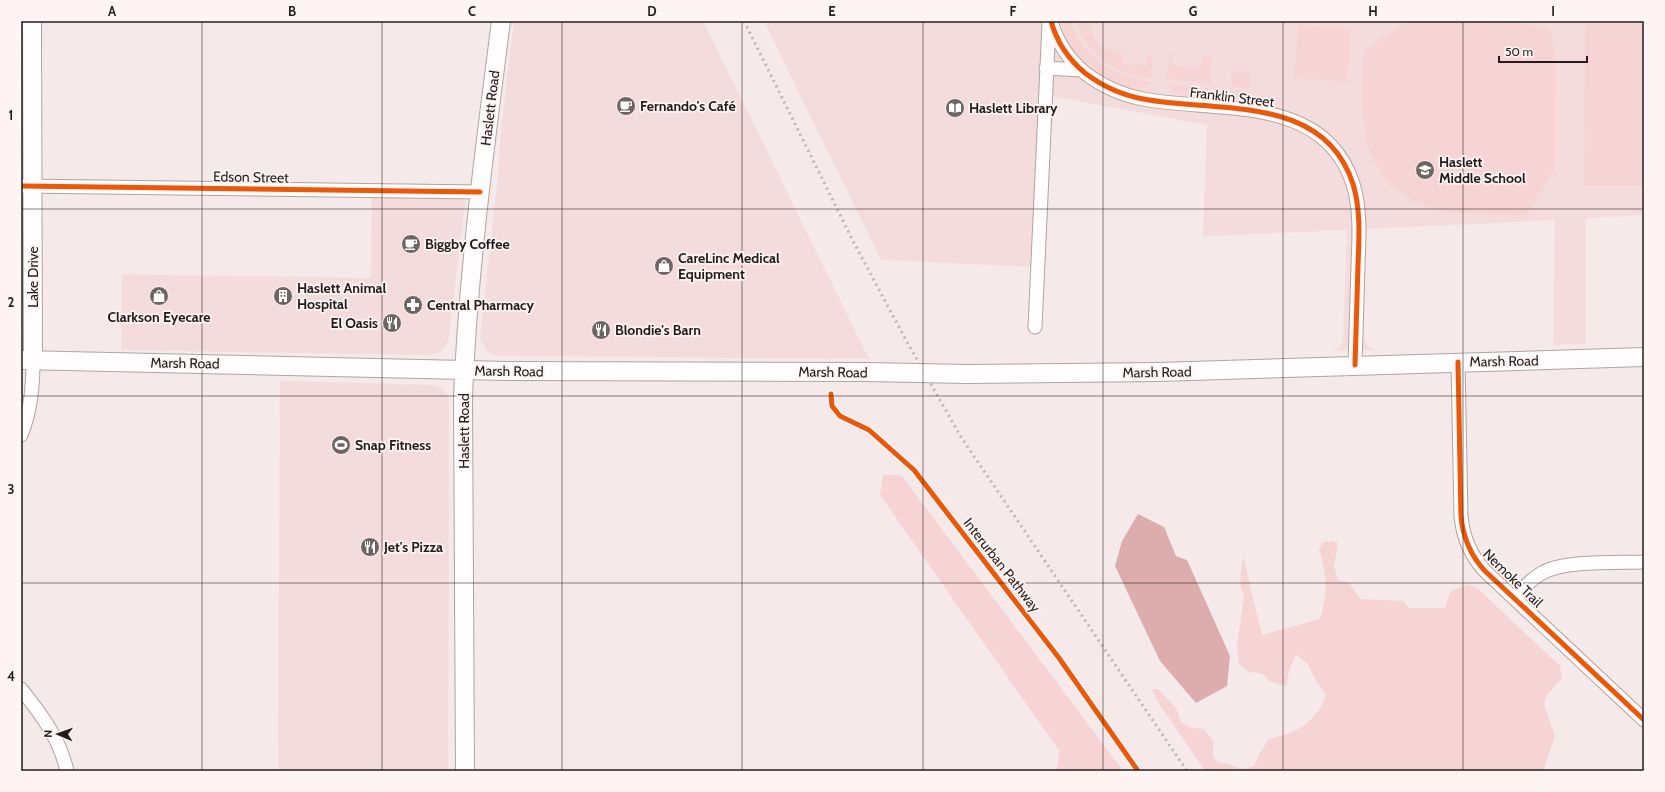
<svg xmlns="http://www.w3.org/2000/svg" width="1665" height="792" viewBox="0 0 1665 792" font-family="Cabin,sans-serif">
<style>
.built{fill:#f3dcdb}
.green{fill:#f5d4d3}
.water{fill:#dcadac}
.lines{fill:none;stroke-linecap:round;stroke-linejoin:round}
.street-casing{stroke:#aea5a5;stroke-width:15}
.secondary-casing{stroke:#aea5a5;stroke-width:20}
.street{stroke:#fefcfc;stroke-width:13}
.secondary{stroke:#fefcfc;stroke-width:18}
.rail{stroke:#bab7b7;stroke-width:3;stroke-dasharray:2 4;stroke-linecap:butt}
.secondary-bridge-casing{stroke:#aea5a5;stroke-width:20;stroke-linecap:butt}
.secondary-bridge{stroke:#fefcfc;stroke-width:18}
.cycleway-casing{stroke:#fef4f4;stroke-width:8}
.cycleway{stroke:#e8590c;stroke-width:5}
.grid{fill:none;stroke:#241c1c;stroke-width:1;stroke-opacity:0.55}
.labels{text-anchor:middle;stroke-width:3.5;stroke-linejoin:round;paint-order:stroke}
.street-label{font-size:14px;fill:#241c1c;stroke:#fef4f4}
.poi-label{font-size:14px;font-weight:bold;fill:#241c1c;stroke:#fef4f4;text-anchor:start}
.neatline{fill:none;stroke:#241c1c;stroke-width:1.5}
.grid-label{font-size:13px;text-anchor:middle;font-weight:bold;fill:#241c1c}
</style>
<rect width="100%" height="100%" fill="#f5e9e9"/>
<path class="built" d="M 514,21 L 703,21 L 869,359 L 497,356 L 488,352 L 482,343 L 480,337 L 498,175 L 501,130 Z
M 764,21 L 1042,21 L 1032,267 L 881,260 Z
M 1055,21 L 1644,21 L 1644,215 L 1586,218 L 1586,344 L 1553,345 L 1555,220 L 1367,229 L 1363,338 L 1367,346 L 1374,350 L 1332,351 L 1340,346 L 1343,340 L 1347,230 L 1203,236 L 1207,125 L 1051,96 Z
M 372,195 L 466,196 L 448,342 L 440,352 L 429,355 L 121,350 L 122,274 L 371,278 Z
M 280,381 L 433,385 L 440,387 L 447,394 L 449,399 L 448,771 L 278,771 Z"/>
<path class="green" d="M 1060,21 L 1070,21 C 1084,58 1113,77 1151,82 C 1134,104 1087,68 1075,52 C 1068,43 1064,32 1060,21 Z
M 1075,21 L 1092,21 C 1091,51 1102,46 1123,54 L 1124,64 L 1147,65 L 1148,55 L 1152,55 L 1152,78 C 1116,76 1088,54 1075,21 Z
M 1408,21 L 1520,23 L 1550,29 L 1556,59 L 1555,169 L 1526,216 C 1494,215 1460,216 1429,207 C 1356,185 1360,111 1364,49 Z
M 1585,24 L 1644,24 L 1644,186 L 1584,186 Z
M 1298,25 L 1351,28 L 1347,82 L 1294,78 Z
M 1169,55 L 1172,55 L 1173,66 L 1200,67 L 1202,57 L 1212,57 L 1211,84 L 1166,79 Z
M 1232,71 L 1249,71 L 1249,89 L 1231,86 Z
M 1167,84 L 1212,89 C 1202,100 1174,98 1167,84 Z
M 1230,90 L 1249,92 L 1245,98 L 1237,99 L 1232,96 Z
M 883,475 L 901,475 L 1123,771 L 1056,771 L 1060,752 L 880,495 Z
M 1331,541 L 1338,543 L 1334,566 L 1338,580 L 1350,584 L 1360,599 L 1403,601 L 1409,608 L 1445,608 L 1450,592 L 1467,584 L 1477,588 L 1560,666 L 1562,678 L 1546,696 L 1544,706 L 1555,736 L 1543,771 L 1205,771 L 1156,699 L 1152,689 L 1158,689 L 1176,708 L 1181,722 L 1189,727 L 1204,729 L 1213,741 L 1213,756 L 1218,763 L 1228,764 L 1241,769 L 1254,766 L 1260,753 L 1269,739 C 1296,733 1316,724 1326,695 L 1317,682 L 1307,663 L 1296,655 L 1290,667 L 1286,686 L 1269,681 L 1263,674 L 1248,671 L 1239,664 L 1237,645 L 1244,597 L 1240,584 L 1243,556 L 1262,635 L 1320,619 C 1328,594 1327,573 1319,549 L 1323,542 Z"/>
<path class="water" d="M 1138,514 L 1164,527 L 1176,556 L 1187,560 L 1230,656 L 1227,686 L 1196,703 L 1160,661 L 1115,566 L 1122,541 Z"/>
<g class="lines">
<g class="street-casing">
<path id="street" d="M 1051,21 C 1057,43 1068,59 1085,73 C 1102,86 1122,95 1143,99 C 1216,113 1324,93 1353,184 C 1361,210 1359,238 1358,265 C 1357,299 1356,332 1355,365
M 1046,68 L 1081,70
M 21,186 L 480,192
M 1035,327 L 1049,23
M 1458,362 L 1461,516 C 1463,538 1470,555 1485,571 L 1644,720
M 21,435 C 31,410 33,386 33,360
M 1515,598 C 1523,588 1531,579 1542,573 C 1565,560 1617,563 1644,562
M 21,689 C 41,714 60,739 67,771"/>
</g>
<g class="secondary-casing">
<path id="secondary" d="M 32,21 L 33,360
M 21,360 L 509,371 L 866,372
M 968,374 L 1158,372 L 1644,357
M 465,771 L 463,397 C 468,271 485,146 501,21"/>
</g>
<use href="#street" class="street"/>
<use href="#secondary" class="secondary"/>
<path class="rail" d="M 744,21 L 853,241 L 907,342 L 961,437 L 1187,771"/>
<g class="secondary-bridge-casing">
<path id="secondary-bridge" d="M 866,372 L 968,374"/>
</g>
<use href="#secondary-bridge" class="secondary-bridge"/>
<g class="cycleway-casing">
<path id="cycleway" d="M 1051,21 C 1057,43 1068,59 1085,73 C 1102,86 1122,95 1143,99 C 1216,113 1324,93 1353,184 C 1361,210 1359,238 1358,265 C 1357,299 1356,332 1355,365
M 21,186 L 480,192
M 1458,362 L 1461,516 C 1463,538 1470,555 1485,571 L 1644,720
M 831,394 L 832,406 L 840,416 L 869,430 L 914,470 L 1059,658 L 1138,771"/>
</g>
<use href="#cycleway" class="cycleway"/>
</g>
<path class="grid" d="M 202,21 L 202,771M 382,21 L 382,771M 562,21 L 562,771M 742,21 L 742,771M 923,21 L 923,771M 1103,21 L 1103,771M 1283,21 L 1283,771M 1463,21 L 1463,771M 21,209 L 1644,209M 21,396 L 1644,396M 21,583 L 1644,583"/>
<defs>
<g id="cafe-disc" transform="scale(1)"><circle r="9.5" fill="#6d6464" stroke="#fef4f4"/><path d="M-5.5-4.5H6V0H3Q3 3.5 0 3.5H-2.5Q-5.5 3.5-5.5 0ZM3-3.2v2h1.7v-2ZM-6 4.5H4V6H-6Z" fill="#fff"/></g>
<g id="library-disc" transform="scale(1)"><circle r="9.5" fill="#6d6464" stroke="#fef4f4"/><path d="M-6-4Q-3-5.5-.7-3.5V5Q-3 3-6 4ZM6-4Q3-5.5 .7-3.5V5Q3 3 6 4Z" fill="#fff"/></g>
<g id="school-disc" transform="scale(1)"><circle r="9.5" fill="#6d6464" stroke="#fef4f4"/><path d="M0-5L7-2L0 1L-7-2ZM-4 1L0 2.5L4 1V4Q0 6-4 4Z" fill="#fff"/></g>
<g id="shop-disc" transform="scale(1)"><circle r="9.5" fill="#6d6464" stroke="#fef4f4"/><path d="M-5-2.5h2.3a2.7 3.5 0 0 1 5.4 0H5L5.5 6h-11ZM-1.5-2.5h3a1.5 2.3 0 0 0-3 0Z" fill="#fff"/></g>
<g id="building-disc" transform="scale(1)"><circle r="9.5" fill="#6d6464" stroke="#fef4f4"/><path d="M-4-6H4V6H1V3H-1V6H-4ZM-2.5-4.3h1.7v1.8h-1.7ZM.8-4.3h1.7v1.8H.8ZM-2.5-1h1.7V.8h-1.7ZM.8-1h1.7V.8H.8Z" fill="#fff"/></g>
<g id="pharmacy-disc" transform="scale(1)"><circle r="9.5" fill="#6d6464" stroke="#fef4f4"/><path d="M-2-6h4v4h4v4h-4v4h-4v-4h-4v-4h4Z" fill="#fff"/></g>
<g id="restaurant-disc" transform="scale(1)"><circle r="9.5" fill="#6d6464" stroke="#fef4f4"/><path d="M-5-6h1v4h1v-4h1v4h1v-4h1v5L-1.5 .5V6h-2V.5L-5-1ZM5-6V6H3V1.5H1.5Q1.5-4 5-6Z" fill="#fff"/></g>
<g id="stadium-disc" transform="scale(1)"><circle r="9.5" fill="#6d6464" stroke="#fef4f4"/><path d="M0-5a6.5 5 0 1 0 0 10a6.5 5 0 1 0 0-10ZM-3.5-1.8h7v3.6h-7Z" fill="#fff"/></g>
</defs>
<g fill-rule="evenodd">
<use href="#cafe-disc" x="626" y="106"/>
<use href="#library-disc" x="955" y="108"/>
<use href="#school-disc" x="1425" y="170"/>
<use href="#cafe-disc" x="411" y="244"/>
<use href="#shop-disc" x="664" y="266"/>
<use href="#shop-disc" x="159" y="296"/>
<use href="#building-disc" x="283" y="296"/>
<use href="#pharmacy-disc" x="413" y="305"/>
<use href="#restaurant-disc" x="392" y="323"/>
<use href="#restaurant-disc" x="601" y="330"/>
<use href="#stadium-disc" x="341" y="445"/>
<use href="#restaurant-disc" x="370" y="547"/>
</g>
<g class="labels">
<g class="street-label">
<text transform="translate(1232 97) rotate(7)" y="5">Franklin Street</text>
<text transform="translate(490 108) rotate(-83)" y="5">Haslett Road</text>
<text transform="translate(251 177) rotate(1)" y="5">Edson Street</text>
<text transform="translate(33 277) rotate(-90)" y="5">Lake Drive</text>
<text transform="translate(1504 361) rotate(-1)" y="5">Marsh Road</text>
<text transform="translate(185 363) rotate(1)" y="5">Marsh Road</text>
<text transform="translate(509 371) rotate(1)" y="5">Marsh Road</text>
<text transform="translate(833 372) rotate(1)" y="5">Marsh Road</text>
<text transform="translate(1157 372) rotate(-1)" y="5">Marsh Road</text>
<text transform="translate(464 431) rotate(-90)" y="5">Haslett Road</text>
<text transform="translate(1002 565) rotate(52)" y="5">Interurban Pathway</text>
<text transform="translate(1513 578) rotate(44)" y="5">Nemoke Trail</text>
</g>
<g class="poi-label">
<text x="640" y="111">Fernando's Café</text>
<text x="969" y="113">Haslett Library</text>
<text x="1439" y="167">Haslett<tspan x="1439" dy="16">Middle School</tspan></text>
<text x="425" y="249">Biggby Coffee</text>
<text x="678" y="263">CareLinc Medical<tspan x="678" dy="16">Equipment</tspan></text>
<text x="297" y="293">Haslett Animal<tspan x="297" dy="16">Hospital</tspan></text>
<text x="427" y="310">Central Pharmacy</text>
<text x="159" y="322" text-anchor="middle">Clarkson Eyecare</text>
<text x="378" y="328" text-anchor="end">El Oasis</text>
<text x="615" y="335">Blondie's Barn</text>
<text x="355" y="450">Snap Fitness</text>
<text x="384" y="552">Jet's Pizza</text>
</g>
</g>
<rect width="1665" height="792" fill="none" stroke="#fef4f4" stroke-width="44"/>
<g transform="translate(58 734) rotate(272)" stroke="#fef4f4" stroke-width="3" paint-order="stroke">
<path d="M0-3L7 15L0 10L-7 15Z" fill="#241c1c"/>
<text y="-6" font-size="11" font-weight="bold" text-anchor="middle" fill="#241c1c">N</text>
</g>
<path d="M1499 56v6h88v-6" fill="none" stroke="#241c1c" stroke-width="2"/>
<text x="1505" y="56" font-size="12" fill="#241c1c" stroke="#fef4f4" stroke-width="3" paint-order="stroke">50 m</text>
<rect x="22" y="22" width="1621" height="748" class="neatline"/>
<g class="grid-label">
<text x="112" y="16">A</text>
<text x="292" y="16">B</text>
<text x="472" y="16">C</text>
<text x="652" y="16">D</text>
<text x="832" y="16">E</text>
<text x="1013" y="16">F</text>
<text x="1193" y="16">G</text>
<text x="1373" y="16">H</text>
<text x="1553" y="16">I</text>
<text x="11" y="120">1</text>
<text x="11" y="307">2</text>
<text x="11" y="494">3</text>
<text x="11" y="681">4</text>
</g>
</svg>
